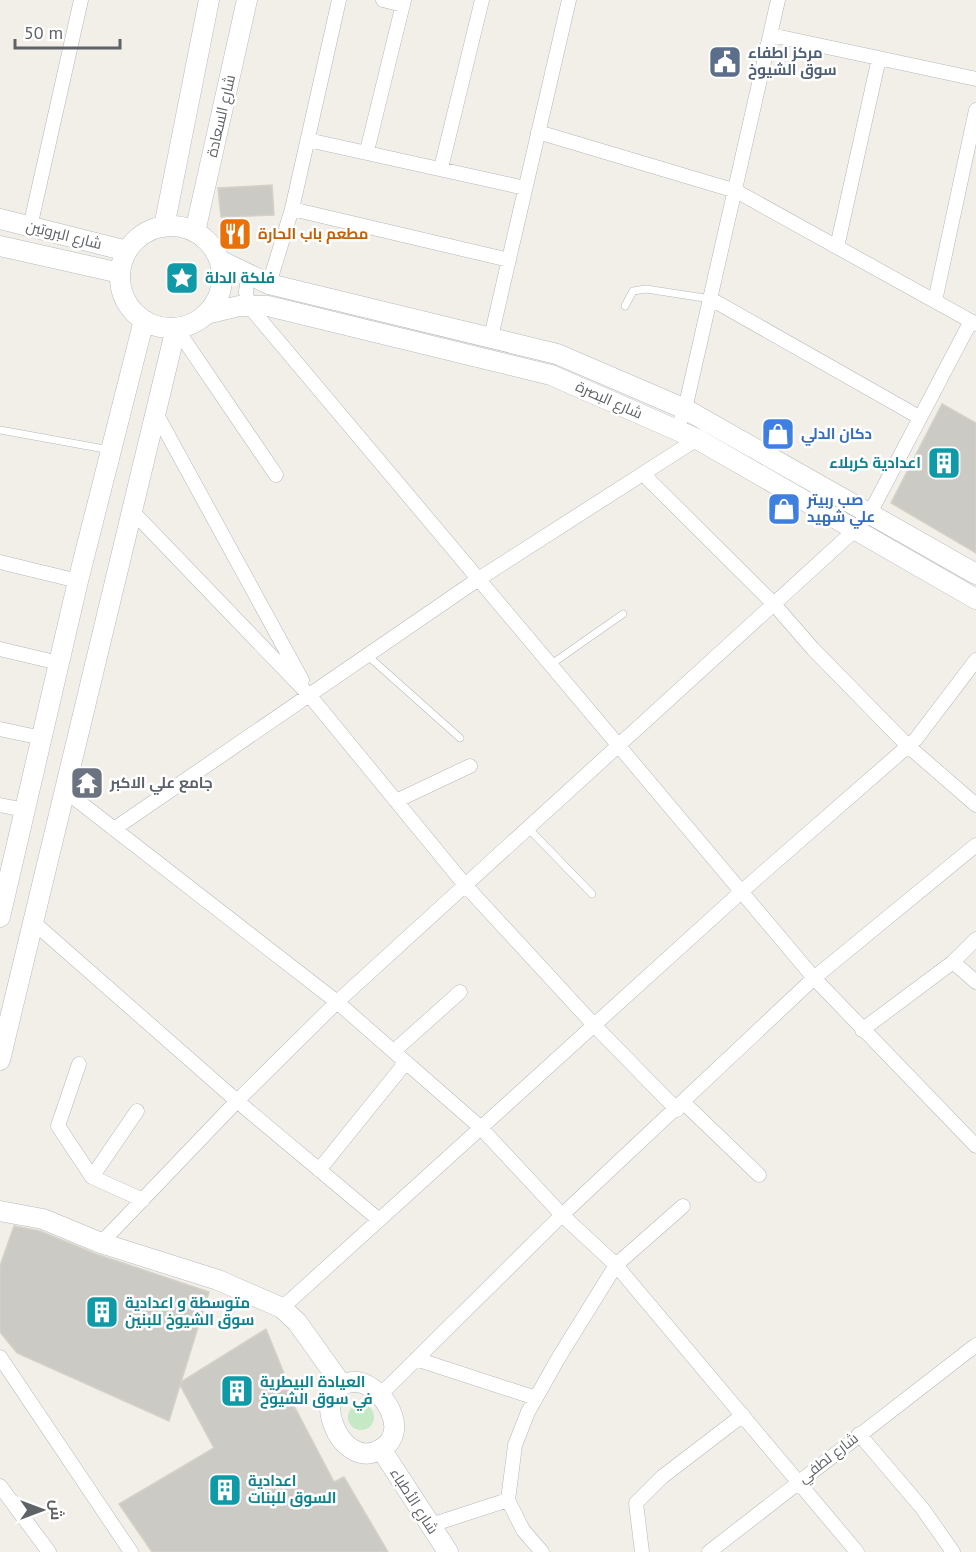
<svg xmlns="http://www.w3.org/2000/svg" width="976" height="1552" viewBox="0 0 976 1552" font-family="'PT Sans',Cairo,sans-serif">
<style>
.green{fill:#c5e8c5}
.building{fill:#cccac5;stroke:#d6d1c6;stroke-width:1.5}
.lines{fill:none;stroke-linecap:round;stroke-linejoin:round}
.lane-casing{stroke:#b5b8bc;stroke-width:8}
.street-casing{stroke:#b5b8bc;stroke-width:15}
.secondary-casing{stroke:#b6babf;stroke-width:21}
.lane{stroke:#fff;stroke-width:7}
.street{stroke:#fff;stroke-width:14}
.secondary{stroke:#fff;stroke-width:20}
.labels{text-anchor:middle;stroke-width:5;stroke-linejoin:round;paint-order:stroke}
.service-label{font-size:15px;font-weight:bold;fill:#4e5e75;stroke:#fff;text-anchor:start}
.street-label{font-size:15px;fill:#5f6368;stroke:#fff}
.food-label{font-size:15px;font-weight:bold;fill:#c56008;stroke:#fff;text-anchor:start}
.culture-label{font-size:15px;font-weight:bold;fill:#0d838f;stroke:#fff;text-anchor:start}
.shop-label{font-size:15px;font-weight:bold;fill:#366cbe;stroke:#fff;text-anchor:start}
.worship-label{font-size:15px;font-weight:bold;fill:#5b616d;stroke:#fff;text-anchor:start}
</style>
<rect width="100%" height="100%" fill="#f1efe8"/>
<path class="green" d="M348 1417a13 13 0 1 1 26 0a13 13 0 1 1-26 0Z"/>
<path class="building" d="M 272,185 L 274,215 L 221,217 L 218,188 Z
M 942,404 L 976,423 L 976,553 L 891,503 Z
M 14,1226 L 40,1231 L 96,1254 L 209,1292 L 181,1382 L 266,1329 L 294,1398 L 291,1400 L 334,1482 L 344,1477 L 388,1552 L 152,1552 L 119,1504 L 214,1448 L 180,1385 L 169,1421 L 17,1353 L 0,1332 L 0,1266 Z"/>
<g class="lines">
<g class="lane-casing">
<path id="lane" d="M 625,306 L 633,291 L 646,289 L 711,299
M 0,430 L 110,450
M 368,656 L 460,738
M 550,665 L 623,614
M 528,828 L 592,894"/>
</g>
<g class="street-casing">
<path id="street" d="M 383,0 L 403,5
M 771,35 L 976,79
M 538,132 L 736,191 L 976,324
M 308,140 L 525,188
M 367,151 L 404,0
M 441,168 L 482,0
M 292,209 L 509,260
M 30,227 L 81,0
M 837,247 L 879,58
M 248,274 L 246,292 L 248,305 L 814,978 L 976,1146
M 269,284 L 292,209 L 339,0
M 711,299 L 919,417
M 935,301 L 976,110
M 176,328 L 276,475
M 491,337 L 569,0
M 157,415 L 302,680
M 677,430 L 685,409 L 778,0
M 643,474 L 773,603 L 813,649 L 908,746 L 976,805
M 133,512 L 310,696 L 465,885 L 594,1025 L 677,1110
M 0,562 L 78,581
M 0,649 L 59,663
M 0,729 L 42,738
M 64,790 L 337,1002 L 480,1127 L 562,1215 L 616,1265 L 857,1552
M 396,801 L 470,766
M 0,805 L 25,810
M 114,829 L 477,580 L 697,439
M 32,921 L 237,1101 L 378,1219
M 953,962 L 976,982
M 862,1030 L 953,962 L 976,939
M 394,1051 L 460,992
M 79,1064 L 58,1126 L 92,1177 L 143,1200
M 684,1103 L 759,1175
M 319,1170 L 406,1062
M 92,1177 L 137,1111
M 101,1243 L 237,1101 L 337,1002 L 856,529 L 870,513 L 971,321
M 282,1308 L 741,892 L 916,739 L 976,660
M 0,1357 L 131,1552
M 416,1359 L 536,1398
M 381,1394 L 562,1215 L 814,978 L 976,845
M 859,1434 L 922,1508 L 953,1552
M 0,1486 L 49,1552
M 508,1500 L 523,1530 L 542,1552
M 431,1525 L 508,1500 L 515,1445 L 528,1412 L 559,1357 L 616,1265 L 683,1206
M 642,1552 L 636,1503 L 662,1477 L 743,1415
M 709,1552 L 976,1345"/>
</g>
<g class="secondary-casing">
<path id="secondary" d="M 0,219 L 127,251
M120 277a51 51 0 1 1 102 0a51 51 0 1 1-102 0Z
M 164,227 L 209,0
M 195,232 L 247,0
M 0,246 L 120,273
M 219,260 L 269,284 L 557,354 L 685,409 L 976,574
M 206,314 L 239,306 L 268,306 L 551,375 L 697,439 L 976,599
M 0,917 L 78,581 L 144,320
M 0,1060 L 176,328
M 0,1211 L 43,1219 L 101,1243 L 218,1280 L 282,1308 L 297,1322 L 342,1385
M 358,1382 C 384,1387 411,1432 381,1449 C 338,1475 304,1378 358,1382 Z
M 381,1449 L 448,1552"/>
</g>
<use href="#lane" class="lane"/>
<use href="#street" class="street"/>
<use href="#secondary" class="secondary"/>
</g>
<defs>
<g id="civic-square" transform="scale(1.725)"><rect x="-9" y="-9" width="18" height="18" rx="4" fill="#5c6f8a" stroke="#fff"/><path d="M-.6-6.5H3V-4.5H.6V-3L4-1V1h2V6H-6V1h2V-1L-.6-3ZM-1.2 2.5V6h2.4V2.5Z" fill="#fff"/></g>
<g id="restaurant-square" transform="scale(1.725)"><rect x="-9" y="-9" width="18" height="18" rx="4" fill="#e8710a" stroke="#fff"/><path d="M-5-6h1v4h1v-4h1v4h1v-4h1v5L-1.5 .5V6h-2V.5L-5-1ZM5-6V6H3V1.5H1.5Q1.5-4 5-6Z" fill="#fff"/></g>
<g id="sight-square" transform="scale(1.725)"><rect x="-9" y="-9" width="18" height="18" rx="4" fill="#0f9aa8" stroke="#fff"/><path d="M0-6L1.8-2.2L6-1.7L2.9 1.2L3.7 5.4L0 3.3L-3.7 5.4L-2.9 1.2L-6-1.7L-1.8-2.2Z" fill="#fff"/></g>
<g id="shop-square" transform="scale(1.725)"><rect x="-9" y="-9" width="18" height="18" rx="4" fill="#3f7fe0" stroke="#fff"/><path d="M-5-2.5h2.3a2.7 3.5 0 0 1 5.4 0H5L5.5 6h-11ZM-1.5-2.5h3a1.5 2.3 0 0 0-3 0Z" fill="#fff"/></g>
<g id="building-square" transform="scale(1.725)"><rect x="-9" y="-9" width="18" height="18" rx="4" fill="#0f9aa8" stroke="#fff"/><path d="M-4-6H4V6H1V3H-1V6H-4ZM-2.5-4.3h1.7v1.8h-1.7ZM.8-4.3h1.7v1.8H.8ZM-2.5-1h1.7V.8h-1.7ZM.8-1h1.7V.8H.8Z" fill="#fff"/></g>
<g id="temple-square" transform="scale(1.725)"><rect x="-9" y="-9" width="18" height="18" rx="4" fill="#6b7280" stroke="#fff"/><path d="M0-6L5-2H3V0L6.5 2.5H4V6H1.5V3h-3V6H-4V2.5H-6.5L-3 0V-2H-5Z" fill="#fff"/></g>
</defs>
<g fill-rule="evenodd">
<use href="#civic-square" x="725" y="62"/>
<use href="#restaurant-square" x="235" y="234"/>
<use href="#sight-square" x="182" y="278"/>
<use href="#shop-square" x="778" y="434"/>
<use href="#building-square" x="944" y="463"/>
<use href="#shop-square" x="784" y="509"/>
<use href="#temple-square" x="87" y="783"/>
<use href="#building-square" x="102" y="1312"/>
<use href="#building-square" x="237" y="1391"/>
<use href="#building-square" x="225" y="1490"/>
</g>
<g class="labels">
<g class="service-label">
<text x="748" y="58">مركز اطفاء<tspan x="748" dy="17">سوق الشيوخ</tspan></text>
</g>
<g class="street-label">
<text transform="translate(221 116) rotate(-77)" y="5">شارع السعادة</text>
<text transform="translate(64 235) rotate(14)" y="5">شارع البروتين</text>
<text transform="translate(609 400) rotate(24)" y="5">شارع البصرة</text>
<text transform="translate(828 1458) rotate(-38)" y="5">شارع لطفي</text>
<text transform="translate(414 1501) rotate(57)" y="5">شارع الأطباء</text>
</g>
<g class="food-label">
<text x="258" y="239">مطعم باب الحارة</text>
</g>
<g class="culture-label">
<text x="205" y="283">فلكة الدلة</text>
<text x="921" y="468" text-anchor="end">اعدادية كربلاء</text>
<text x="125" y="1308">متوسطة و اعدادية<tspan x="125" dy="17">سوق الشيوخ للبنين</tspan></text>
<text x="260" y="1387">العيادة البيطرية<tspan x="260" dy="17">في سوق الشيوخ</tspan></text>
<text x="248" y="1486">اعدادية<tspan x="248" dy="17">السوق للبنات</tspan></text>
</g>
<g class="shop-label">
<text x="801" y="439">دكان الدلي</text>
<text x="807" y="505">صب ربيتر<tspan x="807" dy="17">علي شهيد</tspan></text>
</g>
<g class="worship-label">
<text x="110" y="788">جامع علي الاكبر</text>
</g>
</g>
<g transform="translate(42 1510) rotate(90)" stroke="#ffffff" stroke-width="4.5" paint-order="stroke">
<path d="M0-4.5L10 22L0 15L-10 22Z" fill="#5f6368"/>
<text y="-9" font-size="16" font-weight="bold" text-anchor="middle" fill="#5f6368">ش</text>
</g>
<path d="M15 39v9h105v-9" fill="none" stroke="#5f6368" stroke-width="3"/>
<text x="24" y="39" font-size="18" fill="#5f6368" stroke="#ffffff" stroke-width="4.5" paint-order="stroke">50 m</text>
</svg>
